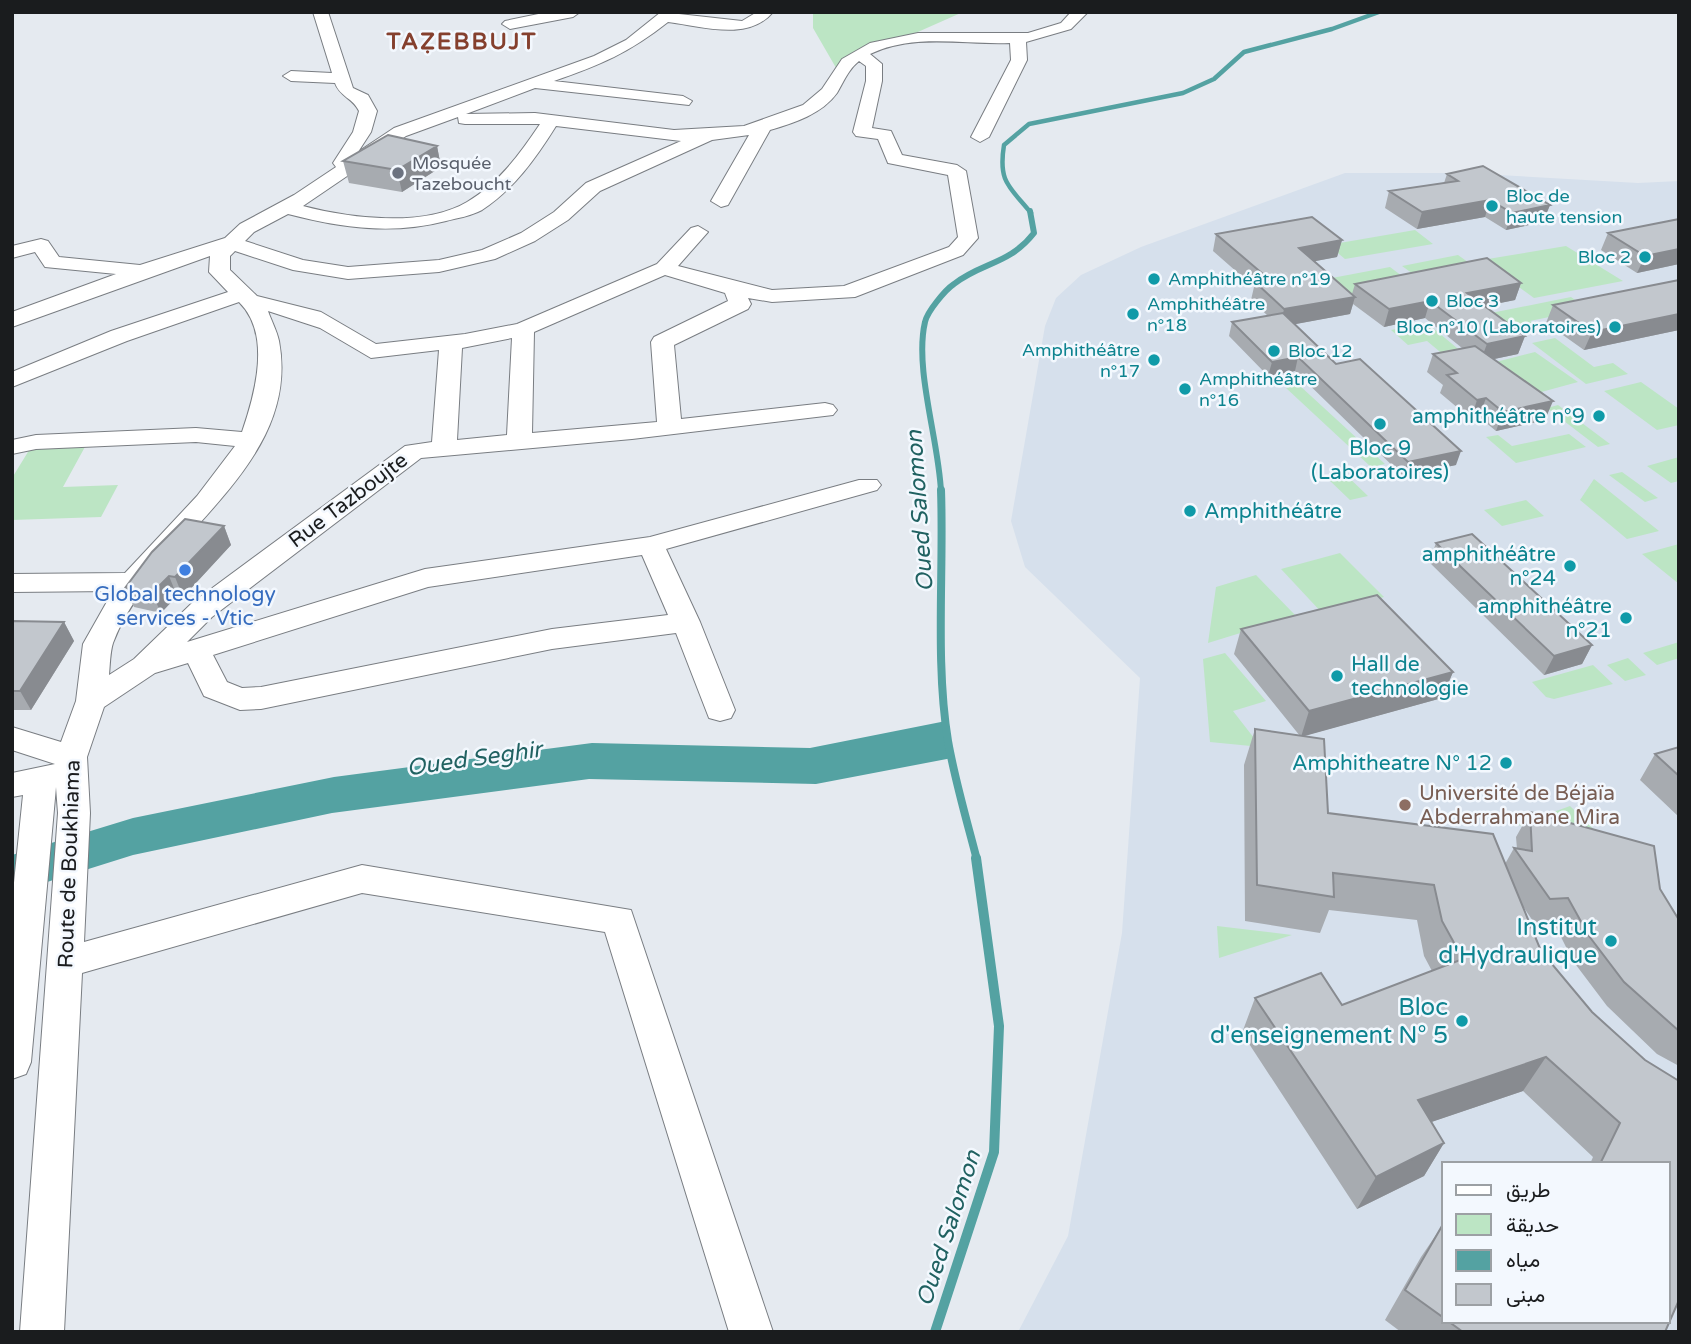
<svg xmlns="http://www.w3.org/2000/svg" width="1691" height="1344" viewBox="0 0 1691 1344" font-family="'Varela Round',Vazirmatn,sans-serif">
<style>
.built{fill:#d6e0ec;fill-rule:evenodd}
.green{fill:#bce5c4}
.water{fill:#54a2a2}
.lines{fill:none;stroke-linecap:round;stroke-linejoin:round}
.stream-far3{stroke:#54a2a2;stroke-width:4.5}
.stream-far2{stroke:#54a2a2;stroke-width:6}
.stream-far1{stroke:#54a2a2;stroke-width:8}
.stream{stroke:#54a2a2;stroke-width:10}
.minor-casing{stroke:#797d82;stroke-width:2}
.minor{fill:#fff;fill-rule:evenodd}
.wall{fill:#a7abb0}
.shaded-wall{fill:#888b90}
.building{fill:#c2c7cd;stroke:#888b90;stroke-width:2}
.worship-dot{fill:#6b7280;stroke:#f3f8fe;stroke-width:2.5}
.culture-dot{fill:#0f9aa8;stroke:#f3f8fe;stroke-width:2.5}
.shop-dot{fill:#3f7fe0;stroke:#f3f8fe;stroke-width:2.5}
.education-dot{fill:#8d6e63;stroke:#f3f8fe;stroke-width:2.5}
.labels{text-anchor:middle;stroke-width:5;stroke-linejoin:round;paint-order:stroke}
.far-worship-label{font-size:18px;fill:#5b616d;stroke:#f3f8fe;text-anchor:start}
.far-culture-label{font-size:18px;fill:#0d838f;stroke:#f3f8fe;text-anchor:start}
.culture-label{font-size:21px;fill:#0d838f;stroke:#f3f8fe;text-anchor:end}
.street-label{font-size:21px;fill:#1a1c1e;stroke:#f3f8fe}
.shop-label{font-size:21px;fill:#366cbe;stroke:#f3f8fe}
.education-label{font-size:21px;fill:#785e54;stroke:#f3f8fe;text-anchor:start}
.far-district-label{font-size:23px;font-weight:bold;letter-spacing:2px;fill:#85402e;stroke:#f3f8fe}
.water-label{font-size:23px;font-style:italic;fill:#206161;stroke:#f3f8fe}
.near-culture-label{font-size:24px;fill:#0d838f;stroke:#f3f8fe;text-anchor:end}
</style>
<rect width="100%" height="100%" fill="#e5eaf0"/>
<path class="built" d="M 1345,173 L 1463,173 L 1638,183 L 1679,181 L 1679,1332 L 1018,1332 L 1068,1236 L 1122,933 L 1140,678 L 1025,567 L 1011,521 L 1045,326 L 1056,298 L 1081,275 L 1141,247 ZM 1444,1164 L 1668,1164 L 1668,1321 L 1444,1321 Z"/>
<path class="green" d="M 813,12 L 963,12 L 902,39 L 880,44 L 839,73 L 813,28 Z
M 1415,230 L 1433,244 L 1345,259 L 1328,245 Z
M 1566,246 L 1623,281 L 1534,298 L 1482,260 Z
M 1458,255 L 1479,270 L 1423,281 L 1402,266 Z
M 1390,267 L 1410,282 L 1351,294 L 1332,278 Z
M 1571,297 L 1588,309 L 1530,321 L 1540,329 L 1512,334 L 1486,314 Z
M 1427,323 L 1469,358 L 1451,361 L 1427,341 L 1408,345 L 1391,330 Z
M 1555,338 L 1594,367 L 1613,363 L 1628,374 L 1586,384 L 1532,343 Z
M 1535,352 L 1578,382 L 1534,394 L 1492,363 Z
M 1641,382 L 1679,409 L 1679,425 L 1657,430 L 1604,391 Z
M 1299,385 L 1385,464 L 1371,467 L 1286,388 Z
M 1558,405 L 1610,444 L 1598,447 L 1547,408 Z
M 1569,434 L 1586,447 L 1516,463 L 1486,437 L 1498,435 L 1512,446 Z
M 86,445 L 63,487 L 118,485 L 101,517 L 12,520 L 12,478 L 31,447 Z
M 1679,457 L 1679,481 L 1671,483 L 1647,466 Z
M 1622,472 L 1658,498 L 1645,502 L 1609,475 Z
M 1345,474 L 1368,496 L 1350,500 L 1328,479 Z
M 1594,479 L 1659,531 L 1627,539 L 1580,500 Z
M 1526,500 L 1544,516 L 1502,526 L 1484,510 Z
M 1679,544 L 1679,584 L 1642,554 Z
M 1340,553 L 1384,597 L 1323,614 L 1281,569 Z
M 1256,575 L 1296,616 L 1208,643 L 1216,587 Z
M 1679,642 L 1679,658 L 1657,665 L 1643,653 Z
M 1225,653 L 1266,701 L 1233,711 L 1261,747 L 1210,742 L 1203,659 Z
M 1628,658 L 1646,675 L 1625,681 L 1607,665 Z
M 1593,665 L 1613,684 L 1554,699 L 1546,697 L 1532,682 Z
M 1570,806 L 1614,849 L 1518,825 Z
M 1217,926 L 1292,935 L 1219,958 Z"/>
<path class="water" d="M 946,721 L 952,758 L 816,784 L 589,779 L 332,813 L 133,855 L 12,893 L 12,855 L 133,818 L 334,777 L 592,743 L 810,748 Z"/>
<g class="lines">
<path class="stream-far3" d="M 1031,213 C 1009,186 998,182 1004,145 L 1029,124 L 1183,93 L 1214,79 L 1244,52 L 1332,29 L 1379,12"/>
<path class="stream-far2" d="M 941,492 C 939,441 914,369 925,322 C 927,312 945,290 954,284 C 982,262 1009,265 1034,233 L 1030,211"/>
<path class="stream-far1" d="M 941,490 C 944,571 935,662 948,741 C 955,781 967,821 977,860"/>
<path class="stream" d="M 935,1332 L 994,1152 L 999,1026 L 976,858"/>
<g class="minor-casing">
<path id="minor" d="M 313,12 L 328,12 L 353,88 L 368,95 L 377,111 L 371,132 L 358,152 L 394,128 L 594,56 L 626,40 L 661,12 L 742,21 L 757,12 L 773,12 C 748,42 702,26 668,22 C 629,53 600,65 554,81 L 683,96 L 692,101 L 689,105 L 535,88 L 466,114 L 535,113 L 674,130 L 744,126 L 803,105 L 822,89 L 842,59 L 870,43 L 918,33 L 1028,33 L 1061,23 L 1071,12 L 1088,12 L 1071,29 L 1026,42 L 1027,60 L 989,137 L 980,142 L 971,137 L 1011,60 L 1010,43 C 963,45 915,33 870,54 L 882,64 L 882,81 L 872,128 L 891,131 L 902,155 L 957,165 L 966,171 L 978,238 L 963,255 L 855,297 L 772,302 L 748,298 L 751,304 L 748,309 L 674,345 L 681,419 L 825,403 L 833,405 L 837,410 L 833,415 L 632,439 L 421,458 L 212,617 L 187,642 L 425,569 L 650,537 L 859,480 L 877,480 L 881,485 L 877,490 L 666,549 L 700,622 L 735,710 L 731,718 L 720,721 L 709,718 L 676,633 L 552,649 L 261,709 L 240,710 L 204,696 L 188,663 L 155,673 L 104,707 L 87,757 L 90,813 L 84,942 L 362,865 L 631,910 L 773,1332 L 729,1332 L 605,932 L 362,893 L 82,973 L 64,1332 L 20,1332 L 58,813 L 56,787 L 31,1062 L 26,1074 L 12,1079 L 12,902 L 23,795 L 12,797 L 12,773 L 55,764 L 12,750 L 12,727 L 61,742 L 76,701 L 83,644 L 113,591 L 12,592 L 12,574 L 125,573 L 197,496 L 235,446 L 196,442 L 36,449 L 12,454 L 12,440 L 36,435 L 196,428 L 242,432 C 255,394 272,334 239,302 L 127,341 L 12,387 L 12,372 L 111,331 L 228,292 L 209,272 L 210,256 L 12,327 L 12,312 L 116,274 L 45,267 L 35,252 L 12,258 L 12,246 L 41,239 L 48,241 L 59,257 L 140,265 L 225,238 L 240,224 L 294,195 L 336,167 L 333,163 L 353,132 L 359,111 C 353,98 340,97 335,83 L 291,81 L 283,76 L 291,71 L 332,73 ZM 859,61 L 866,66 L 866,81 L 853,132 L 856,136 L 878,139 L 888,163 L 948,175 L 958,237 L 949,247 L 844,286 L 772,290 L 678,266 L 708,232 L 698,226 L 691,228 L 657,264 L 517,324 L 465,334 L 376,344 L 321,312 L 257,296 L 230,270 L 230,256 L 235,251 L 293,270 L 348,279 L 439,272 L 495,259 L 535,241 L 568,220 L 600,191 L 712,140 L 749,135 L 711,201 L 721,207 L 728,205 L 770,130 C 794,123 822,114 837,93 C 844,81 848,70 859,61 ZM 458,117 L 459,123 L 465,124 L 540,124 C 520,154 498,184 467,202 C 423,228 349,218 303,206 L 406,136 ZM 556,126 L 681,141 L 586,183 L 554,212 L 521,233 L 482,250 L 439,260 L 348,267 L 303,260 L 245,241 L 254,232 L 288,214 C 342,228 392,235 446,221 C 458,218 471,216 482,210 C 514,189 536,158 556,126 ZM 665,275 L 725,293 L 728,301 L 654,337 L 651,342 L 657,422 L 532,433 L 534,332 ZM 268,311 L 320,328 L 371,358 L 439,350 L 432,442 L 405,446 L 192,603 L 134,659 L 109,675 C 110,665 110,652 113,643 C 152,538 303,469 279,341 C 277,331 271,320 268,311 ZM 512,338 L 507,435 L 457,440 L 462,348 ZM 642,555 L 668,615 L 552,629 L 261,687 L 242,688 L 227,682 L 213,655 L 428,587 Z
M 548,12 L 580,12 L 573,17 L 510,29 L 502,24 L 505,21 Z"/>
</g>
<use href="#minor" class="minor"/>
</g>
<path class="wall" d="M 437,146 L 441,167 L 402,192 L 349,183 L 343,161 Z
M 1447,174 L 1550,205 L 1543,222 L 1506,230 L 1485,217 L 1417,229 L 1385,208 L 1389,191 L 1444,183 Z
M 1679,219 L 1679,264 L 1637,273 L 1601,250 L 1608,233 Z
M 1216,234 L 1342,240 L 1337,257 L 1315,261 L 1352,294 L 1355,284 L 1521,283 L 1515,300 L 1484,306 L 1525,336 L 1518,354 L 1494,359 L 1545,420 L 1496,431 L 1479,417 L 1471,419 L 1440,393 L 1443,385 L 1427,372 L 1433,354 L 1462,348 L 1425,318 L 1384,327 L 1353,304 L 1350,314 L 1295,324 L 1336,364 L 1456,465 L 1403,476 L 1295,371 L 1268,376 L 1229,336 L 1232,322 L 1268,316 L 1251,300 L 1254,287 L 1213,251 Z
M 1679,280 L 1679,330 L 1584,350 L 1546,323 L 1553,305 Z
M 224,526 L 231,545 L 183,597 L 177,596 L 161,613 L 134,607 L 125,588 Z
M 1436,543 L 1592,645 L 1582,664 L 1544,675 L 1429,562 Z
M 1377,595 L 1453,672 L 1442,698 L 1303,736 L 1324,739 L 1328,813 L 1493,834 L 1505,864 L 1514,848 L 1517,849 L 1516,837 L 1530,812 L 1654,846 L 1660,889 L 1679,920 L 1679,1066 L 1657,1054 L 1607,1006 L 1573,961 L 1554,923 L 1535,924 L 1522,905 L 1541,951 L 1592,1012 L 1645,1060 L 1679,1081 L 1679,1300 L 1665,1332 L 1401,1332 L 1385,1320 L 1421,1257 L 1442,1226 L 1444,1228 L 1444,1321 L 1668,1321 L 1668,1164 L 1590,1164 L 1593,1157 L 1523,1091 L 1431,1122 L 1444,1143 L 1424,1176 L 1357,1209 L 1242,1033 L 1255,998 L 1321,973 L 1342,1005 L 1432,971 L 1424,956 L 1417,920 L 1329,910 L 1320,933 L 1245,921 L 1244,765 L 1255,729 L 1300,736 L 1234,654 L 1241,629 Z
M 12,621 L 64,622 L 74,641 L 31,710 L 12,710 Z
M 1679,747 L 1679,817 L 1640,780 L 1655,754 Z"/>
<path class="shaded-wall" d="M 437,146 L 441,167 L 402,192 L 397,170 Z
M 1490,200 L 1485,217 L 1417,229 L 1422,212 Z
M 1550,205 L 1543,222 L 1506,230 L 1512,213 Z
M 1342,240 L 1337,257 L 1295,265 L 1299,248 Z
M 1679,249 L 1679,264 L 1637,273 L 1645,256 Z
M 1521,283 L 1515,300 L 1461,311 L 1467,293 Z
M 1355,297 L 1350,314 L 1280,327 L 1284,309 Z
M 1430,301 L 1425,318 L 1384,327 L 1389,309 Z
M 1679,314 L 1679,330 L 1584,350 L 1592,332 Z
M 1525,336 L 1518,354 L 1480,362 L 1487,344 Z
M 1298,357 L 1295,371 L 1268,376 L 1272,362 Z
M 1486,398 L 1479,417 L 1471,419 L 1477,400 Z
M 1553,401 L 1545,420 L 1496,431 L 1503,412 Z
M 1461,451 L 1456,465 L 1403,476 L 1408,462 Z
M 224,526 L 231,545 L 183,597 L 175,577 Z
M 169,576 L 177,596 L 161,613 L 152,593 Z
M 64,622 L 74,641 L 31,710 L 20,691 Z
M 1592,645 L 1582,664 L 1544,675 L 1554,656 Z
M 1453,672 L 1442,698 L 1301,737 L 1309,711 Z
M 1546,1057 L 1523,1091 L 1399,1133 L 1418,1100 Z
M 1444,1143 L 1424,1176 L 1357,1209 L 1376,1177 Z"/>
<path class="building" d="M 388,135 L 437,146 L 397,170 L 343,161 Z
M 1483,166 L 1550,205 L 1512,213 L 1490,200 L 1422,212 L 1389,191 L 1458,181 L 1447,174 Z
M 1312,217 L 1342,240 L 1299,248 L 1355,297 L 1284,309 L 1255,282 L 1270,280 L 1216,234 Z
M 1679,219 L 1679,249 L 1645,256 L 1608,233 Z
M 1487,258 L 1521,283 L 1467,293 L 1525,336 L 1487,344 L 1430,301 L 1389,309 L 1355,284 Z
M 1679,280 L 1679,314 L 1592,332 L 1553,305 Z
M 1283,313 L 1336,364 L 1360,359 L 1461,451 L 1408,462 L 1298,357 L 1272,362 L 1232,322 Z
M 1475,346 L 1553,401 L 1503,412 L 1486,398 L 1477,400 L 1447,375 L 1457,373 L 1433,354 Z
M 185,519 L 224,526 L 175,577 L 169,576 L 152,593 L 125,588 L 152,552 Z
M 1472,534 L 1592,645 L 1554,656 L 1436,543 Z
M 1377,595 L 1453,672 L 1309,711 L 1241,629 Z
M 12,621 L 64,622 L 20,691 L 12,691 Z
M 1255,729 L 1324,739 L 1328,813 L 1493,834 L 1541,951 L 1592,1012 L 1645,1060 L 1679,1081 L 1679,1300 L 1665,1332 L 1463,1332 L 1448,1321 L 1668,1321 L 1668,1164 L 1600,1164 L 1620,1123 L 1546,1057 L 1418,1100 L 1444,1143 L 1376,1177 L 1255,998 L 1321,973 L 1342,1005 L 1463,959 L 1442,921 L 1434,885 L 1333,873 L 1334,897 L 1257,885 Z
M 1679,747 L 1679,776 L 1655,754 Z
M 1530,812 L 1654,846 L 1660,889 L 1679,920 L 1679,1031 L 1624,982 L 1589,936 L 1568,898 L 1550,899 L 1514,848 L 1532,851 Z
M 1442,1226 L 1444,1228 L 1444,1318 L 1405,1290 Z"/>
<circle class="worship-dot" cx="398" cy="173" r="7"/>
<g class="culture-dot">
<circle cx="1492" cy="206" r="7"/>
<circle cx="1645" cy="257" r="7"/>
<circle cx="1154" cy="279" r="7"/>
<circle cx="1432" cy="301" r="7"/>
<circle cx="1133" cy="314" r="7"/>
<circle cx="1615" cy="327" r="7"/>
<circle cx="1274" cy="351" r="7"/>
<circle cx="1154" cy="360" r="7"/>
<circle cx="1185" cy="389" r="7"/>
<circle cx="1599" cy="416" r="7"/>
<circle cx="1380" cy="424" r="7"/>
<circle cx="1190" cy="511" r="7"/>
<circle cx="1570" cy="566" r="7"/>
<circle cx="1626" cy="618" r="7"/>
<circle cx="1337" cy="676" r="7"/>
<circle cx="1506" cy="763" r="7"/>
<circle cx="1611" cy="941" r="7"/>
<circle cx="1462" cy="1021" r="7"/>
</g>
<circle class="shop-dot" cx="185" cy="570" r="7"/>
<circle class="education-dot" cx="1405" cy="805" r="7"/>
<g class="labels">
<g class="far-worship-label">
<text x="412" y="169">Mosquée<tspan x="412" dy="21">Tazeboucht</tspan></text>
</g>
<g class="far-culture-label">
<text x="1506" y="202">Bloc de<tspan x="1506" dy="21">haute tension</tspan></text>
<text x="1631" y="263" text-anchor="end">Bloc 2</text>
<text x="1168" y="285">Amphithéâtre n°19</text>
<text x="1446" y="307">Bloc 3</text>
<text x="1147" y="310">Amphithéâtre<tspan x="1147" dy="21">n°18</tspan></text>
<text x="1601" y="333" text-anchor="end">Bloc n°10 (Laboratoires)</text>
<text x="1140" y="356" text-anchor="end">Amphithéâtre<tspan x="1140" dy="21">n°17</tspan></text>
<text x="1288" y="357">Bloc 12</text>
<text x="1199" y="385">Amphithéâtre<tspan x="1199" dy="21">n°16</tspan></text>
</g>
<g class="culture-label">
<text x="1585" y="423">amphithéâtre n°9</text>
<text x="1380" y="455" text-anchor="middle">Bloc 9<tspan x="1380" dy="24">(Laboratoires)</tspan></text>
<text x="1204" y="518" text-anchor="start">Amphithéâtre</text>
<text x="1556" y="561">amphithéâtre<tspan x="1556" dy="24">n°24</tspan></text>
<text x="1612" y="613">amphithéâtre<tspan x="1612" dy="24">n°21</tspan></text>
<text x="1351" y="671" text-anchor="start">Hall de<tspan x="1351" dy="24">technologie</tspan></text>
<text x="1492" y="770">Amphitheatre N° 12</text>
</g>
<g class="street-label">
<text transform="translate(348 500) rotate(-37)" y="7">Rue Tazboujte</text>
<text transform="translate(69 864) rotate(-88)" y="7">Route de Boukhiama</text>
</g>
<g class="shop-label">
<text x="185" y="601">Global technology<tspan x="185" dy="24">services - Vtic</tspan></text>
</g>
<g class="education-label">
<text x="1419" y="800">Université de Béjaïa<tspan x="1419" dy="24">Abderrahmane Mira</tspan></text>
</g>
<g class="far-district-label">
<text x="462" y="49">TAẒEBBUJT</text>
</g>
<g class="water-label">
<text transform="translate(919 511) rotate(-94)" y="8">Oued Salomon</text>
<text transform="translate(474 758) rotate(-8)" y="8">Oued Seghir</text>
<text transform="translate(948 1228) rotate(-72)" y="8">Oued Salomon</text>
</g>
<g class="near-culture-label">
<text x="1597" y="935">Institut<tspan x="1597" dy="28">d'Hydraulique</tspan></text>
<text x="1448" y="1015">Bloc<tspan x="1448" dy="28">d'enseignement N° 5</tspan></text>
</g>
</g>
<rect width="1691" height="1344" fill="none" stroke="#1a1c1e" stroke-width="28"/>
<rect x="1442" y="1162" width="228" height="161" fill="#f3f8fe" stroke="#9ca0a4" stroke-width="2"/>
<rect x="1456" y="1185" width="35" height="10" fill="#ffffff" stroke="#9ca0a4" stroke-width="2"/>
<text x="1506" y="1197" font-size="21" fill="#1a1c1e">طريق</text>
<rect x="1456" y="1214" width="35" height="21" fill="#bce5c4" stroke="#9ca0a4" stroke-width="2"/>
<text x="1506" y="1232" font-size="21" fill="#1a1c1e">حديقة</text>
<rect x="1456" y="1250" width="35" height="21" fill="#54a2a2" stroke="#9ca0a4" stroke-width="2"/>
<text x="1506" y="1267" font-size="21" fill="#1a1c1e">مياه</text>
<rect x="1456" y="1284" width="35" height="21" fill="#c2c7cd" stroke="#9ca0a4" stroke-width="2"/>
<text x="1506" y="1302" font-size="21" fill="#1a1c1e">مبنى</text>
</svg>
